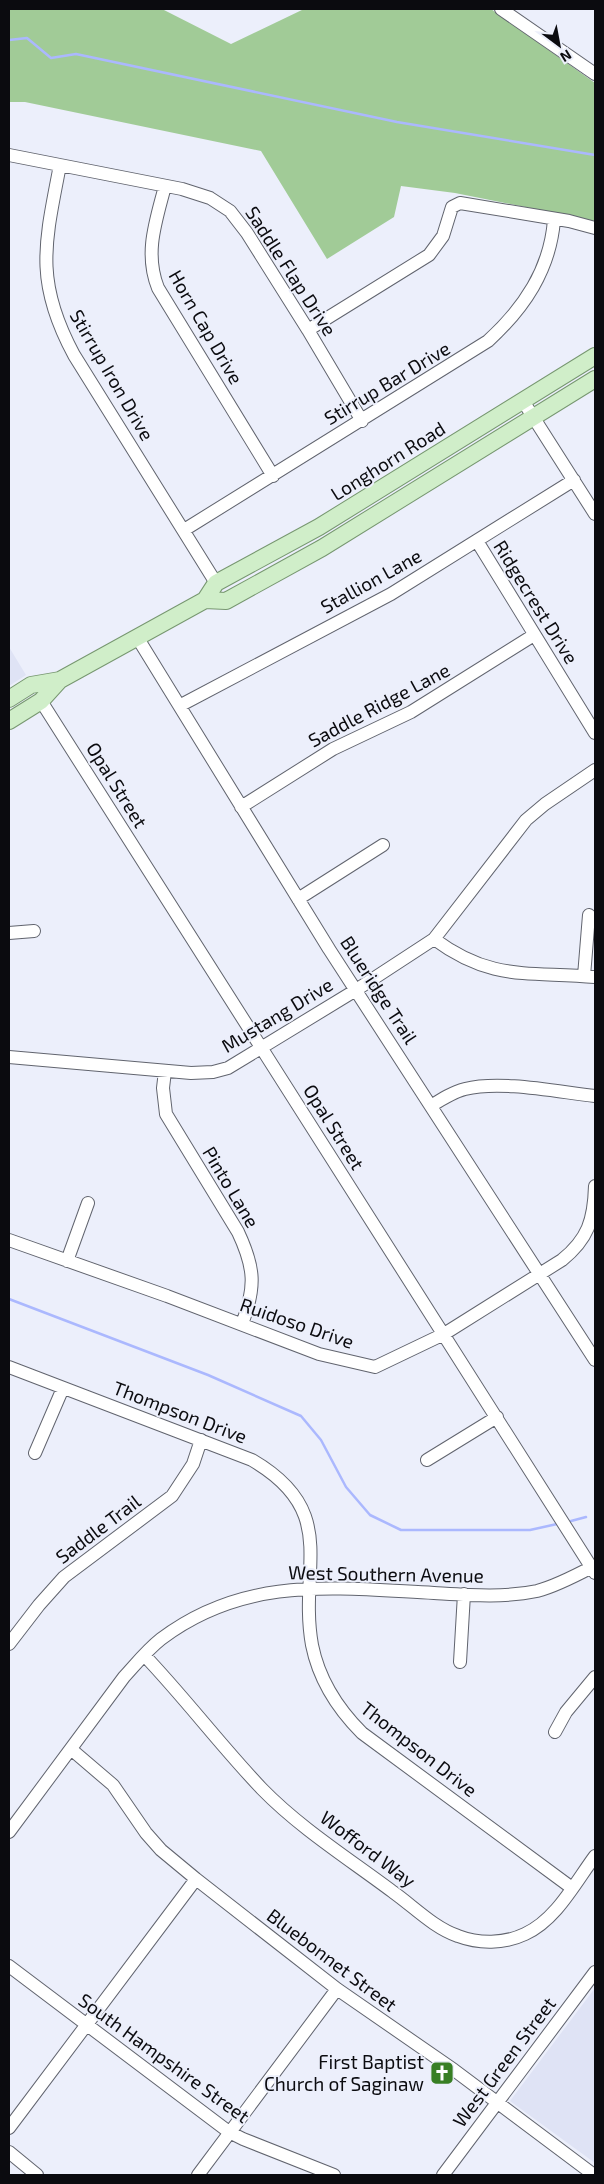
<svg xmlns="http://www.w3.org/2000/svg" width="604" height="2184" viewBox="0 0 604 2184" font-family="'Exo 2',sans-serif">
<style>
.built{fill:#dfe3f5}
.green{fill:#a1cb97}
.lines{fill:none;stroke-linecap:round;stroke-linejoin:round}
.stream{stroke:#abb8fe;stroke-width:2.5}
.minor-casing{stroke:#61646e;stroke-width:14}
.major-casing{stroke:#779770;stroke-width:18}
.minor{stroke:#fff;stroke-width:12}
.major{stroke:#d0eec9;stroke-width:16}
.labels{text-anchor:middle;stroke-width:4;stroke-linejoin:round;paint-order:stroke}
.street-label{font-size:19px;fill:#0b0b0f;stroke:#eceffb}
.poi-label{font-size:19px;fill:#0b0b0f;stroke:#eceffb;text-anchor:end}
</style>
<rect width="100%" height="100%" fill="#eceffb"/>
<path class="built" d="M 9,647 L 26,675 L 9,686 Z
M 595,1988 L 595,2163 L 510,2101 Z"/>
<path class="green" d="M 9,9 L 162,9 L 231,44 L 304,9 L 491,9 L 595,83 L 595,221 L 455,193 L 401,186 L 394,217 L 327,259 L 261,151 L 25,102 L 9,102 Z"/>
<g class="lines">
<path class="stream" d="M 9,40 L 27,38 L 51,58 L 76,54 L 397,122 L 595,155
M 9,1299 L 208,1375 L 301,1416 L 321,1440 L 346,1487 L 370,1515 L 401,1530 L 530,1530 L 557,1524
M 571,1521 L 586,1517"/>
<g class="minor-casing">
<path id="minor" d="M 501,9 L 595,74
M 9,155 L 182,189 L 210,198 L 230,211 L 247,233 L 308,330 L 362,421
M 60,165 C 45,243 34,281 74,355 L 216,583
M 165,186 C 156,221 144,253 158,288 L 273,476
M 308,330 L 429,255 L 443,236 L 452,207 L 460,203 L 569,221 L 595,228
M 523,401 L 595,514
M 184,530 L 488,341 C 524,308 550,270 554,220
M 477,541 L 595,733
M 137,637 L 329,949 L 595,1360
M 41,701 L 595,1573
M 181,705 L 391,594 L 574,480
M 241,807 L 333,749 L 411,712 L 534,635
M 298,899 L 383,845
M 9,933 L 34,931
M 434,939 C 492,982 529,971 595,977
M 584,976 L 589,915
M 9,1057 L 191,1073 L 213,1072 L 228,1068 L 356,990 L 434,939 L 526,820 L 545,804 L 595,770
M 165,1071 L 163,1088 L 166,1114 L 238,1232 C 255,1268 256,1287 242,1324
M 431,1106 C 442,1099 453,1092 465,1089 C 501,1080 558,1092 595,1096
M 9,1240 L 167,1296 L 319,1354 L 375,1367 L 444,1334 L 562,1260 C 588,1239 594,1220 595,1186
M 67,1261 L 88,1203
M 9,1367 L 252,1460 C 341,1512 298,1567 312,1645 C 319,1680 337,1708 362,1733 L 572,1888
M 35,1453 L 63,1388
M 427,1460 L 497,1417
M 9,1644 L 39,1605 L 64,1577 L 172,1496 L 193,1464 L 201,1440
M 144,1655 C 185,1698 221,1746 262,1789 C 300,1828 349,1859 393,1892 C 413,1906 434,1928 458,1936 C 479,1944 504,1944 525,1934 C 556,1920 575,1883 595,1856
M 460,1662 L 464,1594
M 555,1732 L 566,1712 L 595,1677
M 72,1750 L 113,1785 L 146,1833 L 161,1850 L 196,1879 L 337,1989 L 454,2070 L 594,2175
M 9,1832 L 124,1677 C 136,1664 147,1650 161,1639 C 246,1575 335,1588 434,1593 C 468,1595 504,1598 537,1591 C 556,1586 575,1576 592,1567
M 9,1966 L 229,2132 L 243,2139 L 334,2175
M 9,2128 L 196,1879
M 9,2152 L 37,2175
M 198,2175 L 337,1989
M 443,2175 L 595,1972"/>
</g>
<g class="major-casing">
<path id="major" d="M 205,600 L 226,601 L 322,548 L 595,379
M 9,699 L 31,685 L 60,680
M 9,721 L 41,701 L 60,680 L 205,600 L 216,583 L 319,527 L 595,356"/>
</g>
<use href="#minor" class="minor"/>
<use href="#major" class="major"/>
</g>
<defs>
<g id="church-square" transform="scale(1.25)"><rect x="-9" y="-9" width="18" height="18" rx="4" fill="#387f24" stroke="#eceffb"/><path d="M-1.2-6h2.4v3.5h3.3v2.4h-3.3V6h-2.4V-.1h-3.3v-2.4h3.3Z" fill="#fff"/></g>
</defs>
<g fill-rule="evenodd">
<use href="#church-square" x="442" y="2073"/>
</g>
<g class="labels">
<g class="street-label">
<text transform="translate(291 271) rotate(57)" y="7">Saddle Flap Drive</text>
<text transform="translate(206 327) rotate(60)" y="7">Horn Cap Drive</text>
<text transform="translate(112 375) rotate(60)" y="7">Stirrup Iron Drive</text>
<text transform="translate(387 383) rotate(-31)" y="7">Stirrup Bar Drive</text>
<text transform="translate(388 461) rotate(-32)" y="7">Longhorn Road</text>
<text transform="translate(371 581) rotate(-29)" y="7">Stallion Lane</text>
<text transform="translate(536 602) rotate(58)" y="7">Ridgecrest Drive</text>
<text transform="translate(379 705) rotate(-28)" y="7">Saddle Ridge Lane</text>
<text transform="translate(117 785) rotate(58)" y="7">Opal Street</text>
<text transform="translate(379 990) rotate(57)" y="7">Blueridge Trail</text>
<text transform="translate(277 1015) rotate(-31)" y="7">Mustang Drive</text>
<text transform="translate(334 1127) rotate(58)" y="7">Opal Street</text>
<text transform="translate(231 1187) rotate(59)" y="7">Pinto Lane</text>
<text transform="translate(297 1323) rotate(19)" y="7">Ruidoso Drive</text>
<text transform="translate(180 1412) rotate(21)" y="7">Thompson Drive</text>
<text transform="translate(98 1529) rotate(-37)" y="7">Saddle Trail</text>
<text transform="translate(386 1574) rotate(1)" y="7">West Southern Avenue</text>
<text transform="translate(419 1749) rotate(38)" y="7">Thompson Drive</text>
<text transform="translate(368 1849) rotate(37)" y="7">Wofford Way</text>
<text transform="translate(332 1960) rotate(37)" y="7">Bluebonnet Street</text>
<text transform="translate(164 2058) rotate(36)" y="7">South Hampshire Street</text>
<text transform="translate(504 2062) rotate(-53)" y="7">West Green Street</text>
</g>
<g class="poi-label">
<text x="424" y="2069">First Baptist<tspan x="424" dy="22">Church of Saginaw</tspan></text>
</g>
</g>
<rect width="604" height="2184" fill="none" stroke="#0b0b0f" stroke-width="20"/>
<g transform="translate(559 45) rotate(148)" stroke="#eceffb" stroke-width="4" paint-order="stroke">
<path d="M0-4L9 19L0 12L-9 19Z" fill="#0b0b0f"/>
<text y="-8" font-size="14" font-weight="bold" text-anchor="middle" fill="#0b0b0f">N</text>
</g>
</svg>
